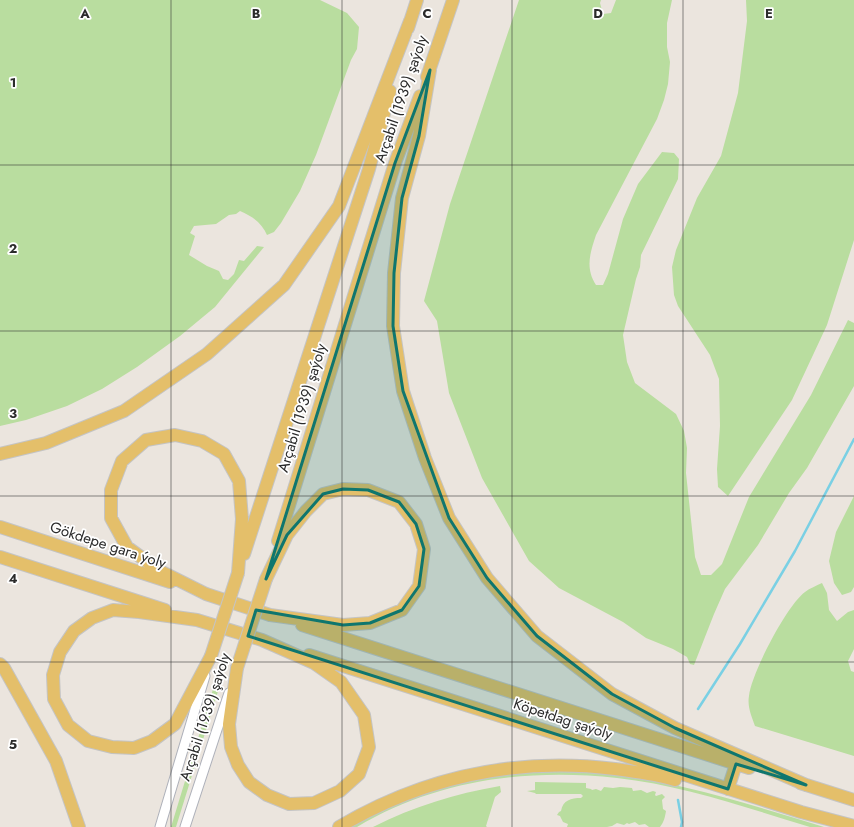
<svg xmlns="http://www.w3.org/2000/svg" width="854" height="827" viewBox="0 0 854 827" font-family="Jost,sans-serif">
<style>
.green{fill:#b9dd9f}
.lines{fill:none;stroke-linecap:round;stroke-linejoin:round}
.stream{stroke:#7ad0e4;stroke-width:2.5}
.minor-casing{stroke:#aeb1ba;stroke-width:11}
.major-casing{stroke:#c4c4c4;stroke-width:14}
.minor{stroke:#fff;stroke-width:9}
.major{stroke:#e4bf6a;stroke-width:12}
.major-bridge-casing{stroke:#c4c4c4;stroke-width:14;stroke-linecap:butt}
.major-bridge{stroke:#e4bf6a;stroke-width:12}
.marked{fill:#0f766e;fill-opacity:0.2;stroke:#0f766e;stroke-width:3;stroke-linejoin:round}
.grid{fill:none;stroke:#2b2b2b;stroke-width:1;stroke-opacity:0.55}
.labels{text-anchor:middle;stroke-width:3.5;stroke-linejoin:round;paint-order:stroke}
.street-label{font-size:15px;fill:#2b2b2b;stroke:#fff}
.grid-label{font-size:13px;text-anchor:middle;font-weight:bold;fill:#2b2b2b;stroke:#fff;stroke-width:3.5;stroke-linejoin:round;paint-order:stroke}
</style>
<rect width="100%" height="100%" fill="#ebe5de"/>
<path class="green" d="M 0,0 L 320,0 L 347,13 L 359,27 L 357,49 L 351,60 L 316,155 L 300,191 L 281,223 L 274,232 L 267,235 C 262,223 252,216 240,211 L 236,214 L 229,215 L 216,224 L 194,226 L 190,233 L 195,236 L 189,255 L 207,266 L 219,271 L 223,279 L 228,280 L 234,274 L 239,260 L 244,261 L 257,246 L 264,247 L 215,307 L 180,336 L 137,367 L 102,389 L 67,406 L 26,420 L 0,426 Z
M 519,0 L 601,0 L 600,3 L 603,14 L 611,13 L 616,0 L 672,0 L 667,23 L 667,47 L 670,62 L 668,84 L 664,100 L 657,119 L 596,235 C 590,253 585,268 596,285 L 603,285 L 608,274 L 623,219 L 638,184 L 662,152 L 674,153 L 679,159 L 678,179 L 641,255 L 640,267 L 636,279 L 623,335 L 627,362 L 635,383 L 676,414 L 684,431 L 687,448 L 686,473 L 695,557 L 701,575 L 711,575 L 722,564 L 749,497 L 811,395 L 848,320 L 854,323 L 854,386 L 807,468 L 789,493 L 758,545 L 725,589 L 714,614 L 694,665 L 690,664 L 687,657 L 673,649 L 646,638 L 623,622 L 559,588 L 529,561 L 482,478 L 449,393 L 437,321 L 424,301 L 450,204 Z
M 746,0 L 854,0 L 854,240 L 827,325 L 792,400 L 728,496 L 718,487 L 717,469 L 720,426 L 719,379 L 710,355 L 678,306 L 674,295 L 672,267 L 676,250 L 697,198 L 721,156 L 738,93 L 747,21 Z
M 854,496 L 854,587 L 851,592 L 842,595 L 834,583 L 829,561 L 836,532 Z
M 822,583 L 827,593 L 829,610 L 837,621 L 848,612 L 854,610 L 854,649 L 848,661 L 851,671 L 854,672 L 854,756 L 755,726 C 752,717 747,707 749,696 C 751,674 787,605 805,592 C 810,588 816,586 822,583 Z
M 214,686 L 219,688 L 176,827 L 171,827 Z
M 542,771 C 563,771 584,771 605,773 C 680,782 752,805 824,827 L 810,827 C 747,808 682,785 617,778 C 527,768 436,780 357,827 L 350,827 C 410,791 473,776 542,771 Z
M 535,782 L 586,783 L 586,788 L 591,789 L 592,790 L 596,789 L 601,791 L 604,787 L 613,788 L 620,787 L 632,788 L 633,791 L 641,790 L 647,793 L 653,791 L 656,792 L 655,795 L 656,796 L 662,794 L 665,797 L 662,800 L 663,809 L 666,811 C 665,817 664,822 660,827 L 649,827 L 645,824 L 639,825 L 635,822 L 629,824 L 627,823 L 624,825 L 617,823 L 612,826 L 607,827 L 567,827 L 568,824 L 563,822 L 560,816 L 557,815 L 559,812 L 561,811 C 563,800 571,798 581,798 L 583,796 L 581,794 L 536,794 L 535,793 L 527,791 L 535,790 Z
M 500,786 L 501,792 L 495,797 L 486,826 L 487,827 L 373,827 C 415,806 454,794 500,786 Z"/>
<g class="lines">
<path class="stream" d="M 698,709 L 740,644 L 795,551 L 854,439
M 678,800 L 682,822 L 681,827"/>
<g class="minor-casing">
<path id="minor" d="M 160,827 L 205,676
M 185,827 L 229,693"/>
</g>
<g class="major-casing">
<path id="major" d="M 408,28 L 417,0
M 430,70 L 419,136 L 402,198 L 394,273 L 393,326 L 403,391 L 425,458 L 449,518 L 487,578 L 537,636 L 612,694 L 675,728 L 806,785
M 427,77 L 453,0
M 0,454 L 46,443 L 124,411 L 207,354 L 284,285 L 339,206 L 410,21
M 0,527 L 170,582
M 278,541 L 395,163 L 420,96
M 244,554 L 369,169 L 390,91
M 0,557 L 165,610
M 238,573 L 242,519 L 239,481 L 224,454 L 202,441 L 175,435 L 146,440 L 122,461 L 111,490 L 111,518 L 127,547 L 160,571 L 206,594 L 270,615 L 343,625 L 370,623 L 402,610 L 419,586 L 424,549 L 416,524 L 399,502 L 368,490 L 343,489 L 323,494 L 306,511 L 287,535 L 266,579
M 302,625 L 749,768
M 309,655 L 801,812 L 854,826
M 211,656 L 175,724 L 152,741 L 134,748 L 112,747 L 88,741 L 68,725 L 54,699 L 53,675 L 60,652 L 74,631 L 92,618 L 113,610 L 139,612 L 197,620 L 262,640 L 314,663 L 341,682 L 364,715 L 369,747 L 359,774 L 340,791 L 314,803 L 289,804 L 267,795 L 249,782 L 238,765 L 231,747 L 229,724 L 237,668
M 0,664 L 4,668 L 56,761 L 79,827
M 800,783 L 854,800
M 728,789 L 736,764
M 339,827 C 425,776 516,757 615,769 C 636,772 655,774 675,780"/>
</g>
<use href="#minor" class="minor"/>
<use href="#major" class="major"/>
<g class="major-bridge-casing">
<path id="major-bridge" d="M 211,656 L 238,573
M 237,668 L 266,579"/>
</g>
<use href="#major-bridge" class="major-bridge"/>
</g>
<path class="marked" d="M 430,70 L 419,136 L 402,198 L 394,273 L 393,326 L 403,391 L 449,518 L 487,578 L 537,636 L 612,694 L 675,728 L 806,785 L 736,764 L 728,789 L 248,636 L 256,610 L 343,625 L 370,623 L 402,610 L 419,586 L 424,549 L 416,524 L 399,502 L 368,490 L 343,489 L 323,494 L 287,535 L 266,579 L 395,163 Z"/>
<path class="grid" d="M 171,0 L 171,827M 342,0 L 342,827M 512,0 L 512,827M 683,0 L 683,827M 0,165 L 854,165M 0,331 L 854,331M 0,496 L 854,496M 0,662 L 854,662"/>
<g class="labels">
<g class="street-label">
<text transform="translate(401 99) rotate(-71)" y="5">Arçabil (1939) şaýoly</text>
<text transform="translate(302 408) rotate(-73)" y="5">Arçabil (1939) şaýoly</text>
<text transform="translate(108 545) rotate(18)" y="5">Gökdepe gara ýoly</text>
<text transform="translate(205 717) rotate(-72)" y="5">Arçabil (1939) şaýoly</text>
<text transform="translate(563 719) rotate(18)" y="5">Köpetdag şaýoly</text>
</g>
</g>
<g class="grid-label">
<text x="85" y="18">A</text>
<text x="256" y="18">B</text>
<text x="427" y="18">C</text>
<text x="598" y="18">D</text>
<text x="769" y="18">E</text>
<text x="13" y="87">1</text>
<text x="13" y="253">2</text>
<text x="13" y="418">3</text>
<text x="13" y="583">4</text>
<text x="13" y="749">5</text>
</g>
</svg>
